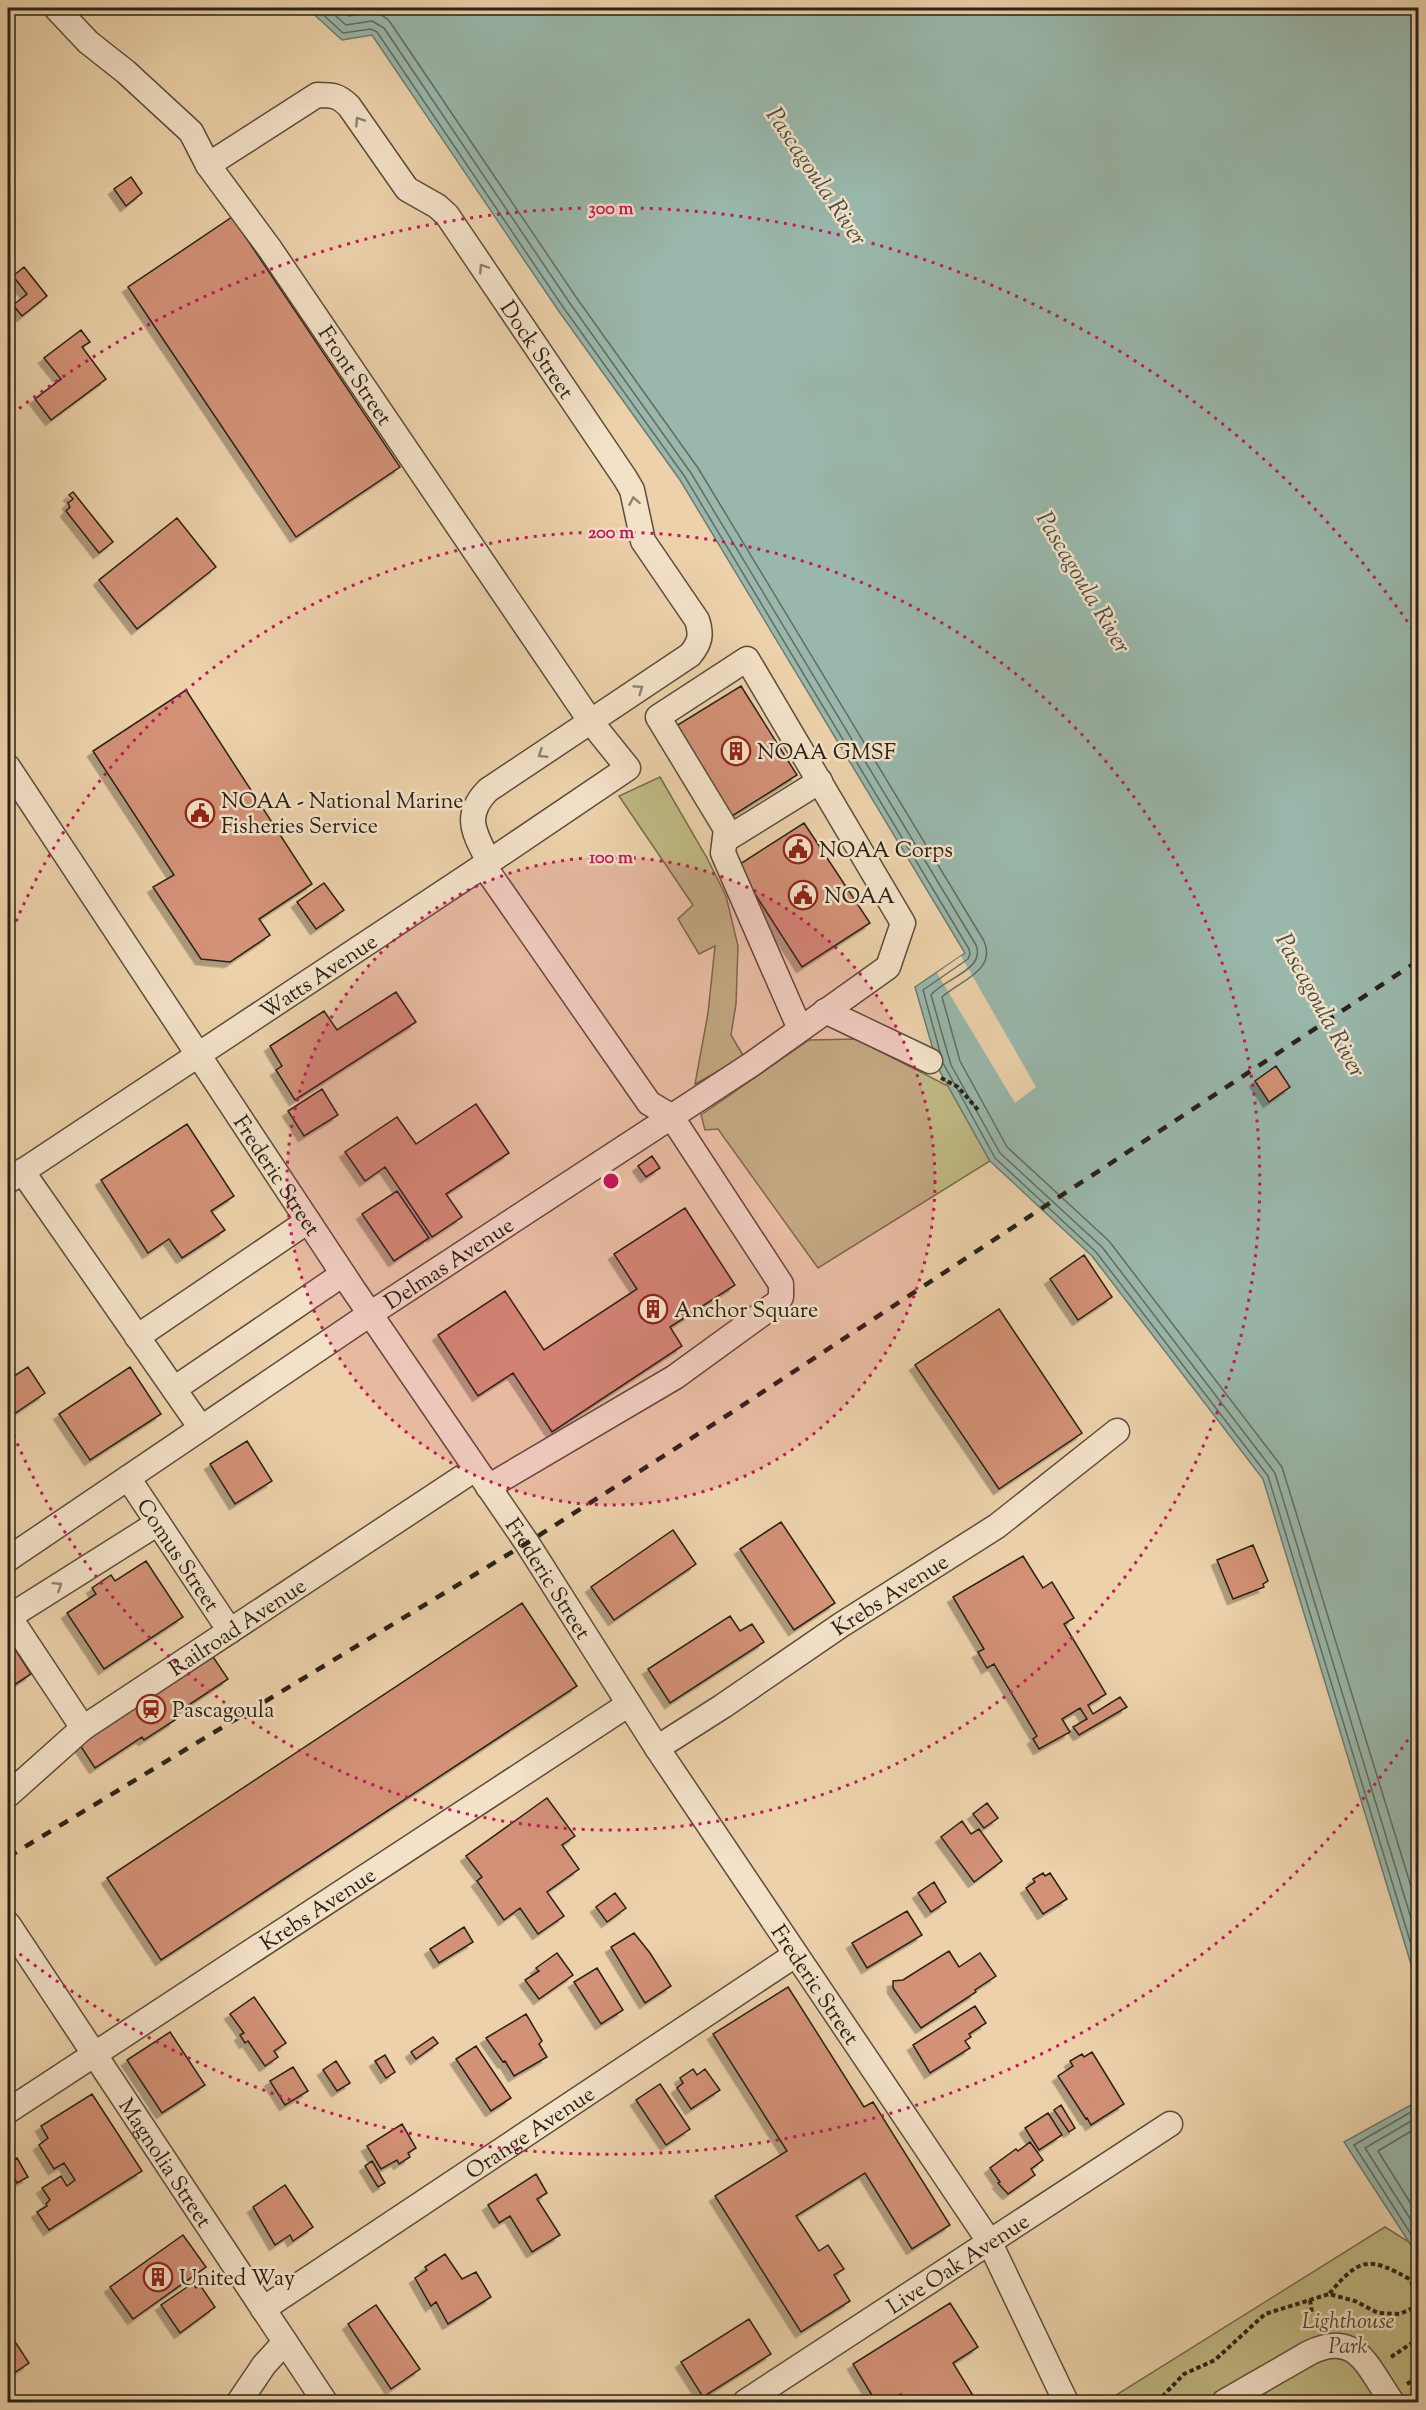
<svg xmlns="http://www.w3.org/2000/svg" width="1426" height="2410" viewBox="0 0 1426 2410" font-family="'Sorts Mill Goudy',serif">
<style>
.green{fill:#c0b983;stroke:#756e4d;stroke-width:1.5}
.water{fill:#99b7ab;stroke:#6d7b70;stroke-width:1.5}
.pier{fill:#ecd1aa}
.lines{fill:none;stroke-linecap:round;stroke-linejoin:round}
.shore{stroke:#626c61;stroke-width:1.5}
.building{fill:#d39177;stroke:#2a2217;stroke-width:1.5;filter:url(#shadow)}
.minor-casing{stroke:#5a4e3c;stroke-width:27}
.path{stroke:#2a2217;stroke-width:4;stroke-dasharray:4.5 3;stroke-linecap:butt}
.minor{stroke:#f3e1c8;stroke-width:24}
.rail{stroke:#2a2217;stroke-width:4.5;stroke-dasharray:10 10;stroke-linecap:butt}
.oneway{stroke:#8e8270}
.ring{fill:none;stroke:#c2185b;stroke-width:3;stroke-dasharray:3 6}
.labels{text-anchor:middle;stroke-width:5;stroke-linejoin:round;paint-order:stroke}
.street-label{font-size:22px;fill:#2a2217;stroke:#f3e1c8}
.poi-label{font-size:22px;fill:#2a2217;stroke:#f3e1c8;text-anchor:start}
.park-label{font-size:22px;font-style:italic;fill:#504832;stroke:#f3e1c8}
.water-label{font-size:24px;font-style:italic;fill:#4b4f43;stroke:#f3e1c8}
.centre{fill:#c2185b;stroke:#f3e1c8;stroke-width:3}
.ring-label{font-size:18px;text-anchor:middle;font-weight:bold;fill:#c2185b;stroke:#f3e1c8;stroke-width:5;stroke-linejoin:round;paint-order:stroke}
</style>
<defs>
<filter id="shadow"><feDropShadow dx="-5.5" dy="5.5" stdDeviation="0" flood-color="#0004"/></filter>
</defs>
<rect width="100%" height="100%" fill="#ecd1aa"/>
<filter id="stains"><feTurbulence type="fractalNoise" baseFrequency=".00333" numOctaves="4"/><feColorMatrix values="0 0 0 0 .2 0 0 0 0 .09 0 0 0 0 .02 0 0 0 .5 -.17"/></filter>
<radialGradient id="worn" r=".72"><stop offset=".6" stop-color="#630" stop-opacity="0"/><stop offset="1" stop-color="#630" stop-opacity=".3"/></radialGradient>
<path class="green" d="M 660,777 L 707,858 L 726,896 L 738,946 L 736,1004 L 731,1035 L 744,1057 L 695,1084 L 708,1013 L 715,946 L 699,954 L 678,919 L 693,905 L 619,796 Z
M 856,1039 L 948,1086 L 990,1161 L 818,1268 L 718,1129 L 705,1130 L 701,1115 L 809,1040 Z
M 1385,2227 L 1409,2242 L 1418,2256 L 1418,2402 L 1105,2402 Z"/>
<path class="water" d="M 307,8 L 1418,8 L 1418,1987 L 1263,1479 L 1092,1256 L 990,1161 L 939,1070 L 915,987 L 965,953 L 680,480 L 558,310 L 372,35 L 342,40 Z
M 1418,2101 L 1418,2256 L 1344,2142 Z"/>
<path class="pier" d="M 961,956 L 1036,1087 L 1015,1103 L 937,973 Z"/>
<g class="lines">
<path class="shore" d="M 316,8 L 343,33 L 371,29 L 377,32 L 563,307 L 685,477 L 969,949 L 970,954 L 968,959 L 923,990 L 940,1052
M 327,8 L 346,25 L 372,21 L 384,28 L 569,302 L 691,473 L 976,945 C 986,970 943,979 931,995 L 951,1065 L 1000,1153 L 1102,1247 L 1275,1473 L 1418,1941
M 340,8 L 349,16 C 365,14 378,8 390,22 L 576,297 L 698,468 L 984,941 C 997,971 959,981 942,997 L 960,1061 L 1007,1147 L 1109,1241 L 1282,1467 L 1418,1909
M 943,1063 L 995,1158 L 1096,1252 L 1268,1476 L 1418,1967
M 1418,2108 L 1354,2145 L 1418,2245
M 1418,2117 L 1365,2148 L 1418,2231
M 1418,2127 L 1378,2151 L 1418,2215"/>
</g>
<path class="building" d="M 131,177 L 142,193 L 126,206 L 114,189 Z
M 232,217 L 400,467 L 296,537 L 128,287 Z
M 24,267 L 47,296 L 22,316 L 13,305 L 27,294 L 13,276 Z
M 81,330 L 90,342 L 82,347 L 106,379 L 51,420 L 35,399 L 61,379 L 44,358 Z
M 73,492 L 113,542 L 99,553 L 66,511 L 70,507 L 68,503 L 73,499 L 69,495 Z
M 177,518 L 216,567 L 137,629 L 99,580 Z
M 741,686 L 797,775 L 732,816 L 676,726 Z
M 186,690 L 312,884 L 259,919 L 270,935 L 230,962 L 201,959 L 153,887 L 174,875 L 93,751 Z
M 804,823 L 870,923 L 802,967 L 737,866 Z
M 324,883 L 344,910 L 316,929 L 297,902 Z
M 396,992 L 416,1022 L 295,1100 L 276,1070 L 282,1066 L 270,1046 L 324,1011 L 337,1030 Z
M 1276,1066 L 1290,1087 L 1269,1102 L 1255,1081 Z
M 322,1089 L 338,1115 L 304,1136 L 288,1111 Z
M 476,1104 L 509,1153 L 446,1194 L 462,1217 L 432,1237 L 385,1167 L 365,1181 L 345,1152 L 397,1117 L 416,1144 Z
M 187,1124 L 234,1196 L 211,1211 L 225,1230 L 182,1258 L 169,1239 L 148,1253 L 101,1180 Z
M 652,1156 L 660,1168 L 646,1177 L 638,1166 Z
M 397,1191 L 429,1238 L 394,1261 L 362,1214 Z
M 685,1208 L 735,1285 L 670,1327 L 682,1346 L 552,1432 L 513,1373 L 478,1396 L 438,1335 L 505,1291 L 544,1350 L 637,1289 L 614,1254 Z
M 1084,1255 L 1112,1297 L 1078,1320 L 1050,1279 Z
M 999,1309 L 1082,1433 L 999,1489 L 915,1365 Z
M 28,1367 L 45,1393 L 8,1418 L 8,1380 Z
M 130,1367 L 161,1414 L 90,1460 L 59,1414 Z
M 247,1441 L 272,1481 L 235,1504 L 210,1464 Z
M 781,1522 L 835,1603 L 794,1630 L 740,1549 Z
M 673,1530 L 696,1564 L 614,1620 L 591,1587 Z
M 1253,1545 L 1268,1581 L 1263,1584 L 1264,1587 L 1233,1599 L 1217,1560 Z
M 1023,1556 L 1043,1588 L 1052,1582 L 1074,1618 L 1064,1624 L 1106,1694 L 1088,1705 L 1093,1714 L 1120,1697 L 1127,1707 L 1079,1735 L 1073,1727 L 1087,1719 L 1080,1708 L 1062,1719 L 1070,1732 L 1039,1749 L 1033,1739 L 1037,1736 L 994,1664 L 987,1668 L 978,1652 L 984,1649 L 953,1597 Z
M 146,1561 L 183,1617 L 104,1669 L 67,1613 L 96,1594 L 92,1588 L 111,1575 L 115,1581 Z
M 522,1603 L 577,1686 L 161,1960 L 107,1878 Z
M 730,1616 L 740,1631 L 752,1624 L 764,1642 L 670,1703 L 648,1669 Z
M 8,1638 L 31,1674 L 8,1689 Z
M 207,1648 L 228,1679 L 172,1716 L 175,1720 L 144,1740 L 142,1737 L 95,1768 L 74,1736 Z
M 547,1798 L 575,1836 L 562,1845 L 579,1869 L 547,1892 L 564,1916 L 538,1934 L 520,1908 L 504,1920 L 477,1881 L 482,1877 L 466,1856 Z
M 987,1803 L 998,1818 L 984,1828 L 973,1814 Z
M 962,1821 L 971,1834 L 979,1829 L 1002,1861 L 974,1882 L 941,1837 Z
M 1043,1873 L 1045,1876 L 1050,1873 L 1067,1899 L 1043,1914 L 1026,1888 L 1035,1882 L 1033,1879 Z
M 934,1882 L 946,1902 L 931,1912 L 918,1893 Z
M 615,1893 L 626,1908 L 607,1922 L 596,1907 Z
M 907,1911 L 922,1935 L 867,1968 L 852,1943 Z
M 464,1927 L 473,1942 L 439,1963 L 430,1949 Z
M 634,1933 L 650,1953 L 671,1986 L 645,2003 L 611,1947 Z
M 949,1951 L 959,1967 L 980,1953 L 996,1976 L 975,1990 L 976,1992 L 921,2028 L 893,1988 L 893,1981 L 903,1980 Z
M 557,1953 L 573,1975 L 539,1999 L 525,1980 L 539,1971 L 536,1968 Z
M 597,1968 L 623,2010 L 601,2024 L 574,1982 Z
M 788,1987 L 864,2107 L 873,2102 L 950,2225 L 912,2249 L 865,2173 L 796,2216 L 819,2251 L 828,2245 L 844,2269 L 834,2275 L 850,2301 L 801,2332 L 715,2196 L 787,2151 L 713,2034 Z
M 254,1997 L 286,2043 L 274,2051 L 278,2057 L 265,2066 L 248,2041 L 245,2043 L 240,2035 L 244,2033 L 230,2014 Z
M 975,2006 L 986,2023 L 969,2034 L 971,2037 L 965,2041 L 970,2048 L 930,2073 L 913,2045 Z
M 526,2014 L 542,2041 L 539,2044 L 547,2057 L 514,2076 L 505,2061 L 503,2062 L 486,2038 Z
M 170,2032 L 205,2085 L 162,2113 L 127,2060 Z
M 433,2037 L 438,2043 L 416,2059 L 411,2052 Z
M 476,2046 L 511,2098 L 491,2111 L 456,2059 Z
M 1092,2052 L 1124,2104 L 1091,2125 L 1087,2118 L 1086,2119 L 1058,2076 L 1073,2066 L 1070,2061 L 1082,2054 L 1084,2057 Z
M 385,2055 L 395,2072 L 386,2078 L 375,2061 Z
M 336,2061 L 350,2083 L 337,2091 L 323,2070 Z
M 293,2067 L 308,2091 L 285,2105 L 270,2081 Z
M 693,2069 L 697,2075 L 705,2069 L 720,2090 L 691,2109 L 677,2088 L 683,2083 L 680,2078 Z
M 660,2084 L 690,2129 L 666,2145 L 636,2100 Z
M 92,2094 L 142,2171 L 49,2230 L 37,2212 L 47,2206 L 46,2204 L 50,2200 L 42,2188 L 61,2176 L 67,2186 L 75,2180 L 64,2163 L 54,2169 L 39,2145 L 48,2138 L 41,2126 Z
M 1061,2105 L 1075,2128 L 1069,2132 L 1054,2110 Z
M 1048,2113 L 1062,2135 L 1039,2150 L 1025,2128 Z
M 402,2124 L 416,2148 L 408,2153 L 410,2157 L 399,2164 L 397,2160 L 381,2169 L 367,2146 Z
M 1030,2142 L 1043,2160 L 1031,2169 L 1035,2175 L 1008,2194 L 998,2183 L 1000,2182 L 990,2168 L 1016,2149 L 1018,2151 Z
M 17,2158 L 28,2177 L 17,2183 L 8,2166 L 8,2163 Z
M 372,2161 L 385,2183 L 378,2187 L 365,2166 Z
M 536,2174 L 547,2193 L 537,2199 L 560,2235 L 532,2252 L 510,2216 L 499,2223 L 488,2205 Z
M 285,2185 L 313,2227 L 293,2241 L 290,2235 L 275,2245 L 253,2207 Z
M 183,2235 L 206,2267 L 133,2319 L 110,2287 Z
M 445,2254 L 462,2279 L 476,2272 L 491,2297 L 448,2324 L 436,2302 L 431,2306 L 415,2278 L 427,2270 L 425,2267 Z
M 193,2283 L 196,2288 L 200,2285 L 215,2307 L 180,2333 L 161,2305 Z
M 950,2303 L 978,2347 L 953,2363 L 977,2402 L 906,2402 L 901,2394 L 887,2402 L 876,2402 L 853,2364 Z
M 376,2305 L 420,2369 L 391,2389 L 348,2324 Z
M 749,2319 L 771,2354 L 703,2397 L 681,2362 Z
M 8,2331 L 29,2363 L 8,2377 Z"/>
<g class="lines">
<g class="minor-casing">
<g id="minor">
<path id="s1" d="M 208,165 L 317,95 C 332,95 338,95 349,106 L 407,189 L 437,206 L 447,215 L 625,478 L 632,490 L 643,541 L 697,620 C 702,635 700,643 690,655 L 488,790 C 462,816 475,834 489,862"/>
<path id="s2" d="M 8,767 L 353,1289 L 527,1543 L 657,1748 L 989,2241 L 1066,2402"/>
<path d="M 725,840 L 820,781"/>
<path d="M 484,866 L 649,1103 L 671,1116 L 781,1284 L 781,1297 L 777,1303 L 675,1377 L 488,1487"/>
<path d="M 825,1011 L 930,1061"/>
<path d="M 22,1171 L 201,1428"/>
<path id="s3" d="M 8,1181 L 489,862 L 628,768 L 591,722 L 270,249 L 208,165 L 191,132 L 126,72 L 88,42 L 56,8"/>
<path d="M 137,1337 L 308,1221"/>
<path d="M 174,1389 L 343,1274"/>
<path id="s4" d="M 128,1478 L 230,1631"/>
<path id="s5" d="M 8,1559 L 370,1314 L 752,1064 L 888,967 L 903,923 L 747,659 L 658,717 L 726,829 L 723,853 L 800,1029"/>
<path d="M 8,1615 L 83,1728"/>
<path d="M 9,1617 L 158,1523"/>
<path id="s6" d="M 657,1748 L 723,1706 L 841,1625 L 997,1526 L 1117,1431"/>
<path id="s7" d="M 8,1795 L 83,1728 L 475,1469"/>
<path id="s8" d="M 8,1924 L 325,2402"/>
<path id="s9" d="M 8,2111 L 629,1704"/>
<path id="s10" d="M 263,2309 L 795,1955"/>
<path d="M 239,2402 L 264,2365 L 285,2342"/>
<path id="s11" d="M 745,2402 L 1170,2124"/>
<path d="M 1224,2402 L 1309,2353 C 1357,2329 1368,2368 1392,2402"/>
</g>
</g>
<path class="path" d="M 941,1078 L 958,1087 L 979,1111
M 1310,2300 L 1312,2313
M 1391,2357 L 1418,2339
M 1407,2384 L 1418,2377
M 1157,2402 L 1184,2374 L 1215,2360 L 1265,2314 L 1329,2294 L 1355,2301 L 1378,2313 L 1400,2314 L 1417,2306 L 1411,2280 C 1369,2256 1360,2257 1329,2294"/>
<use href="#minor" class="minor"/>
<path class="rail" d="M 8,1857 L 527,1543 L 720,1420 L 1418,961"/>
</g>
<defs><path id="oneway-chevron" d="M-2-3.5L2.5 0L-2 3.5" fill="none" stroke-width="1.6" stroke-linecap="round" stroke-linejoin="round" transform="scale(1.5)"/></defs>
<g class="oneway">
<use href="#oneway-chevron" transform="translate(359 121) rotate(-124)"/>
<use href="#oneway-chevron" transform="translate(483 268) rotate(-124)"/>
<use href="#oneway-chevron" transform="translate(634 501) rotate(-100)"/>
<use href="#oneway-chevron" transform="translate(639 689) rotate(-34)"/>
<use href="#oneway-chevron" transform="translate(542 754) rotate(147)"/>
<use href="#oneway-chevron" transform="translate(58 1586) rotate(-32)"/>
</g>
<circle cx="611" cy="1181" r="324" fill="#c2185b" fill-opacity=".12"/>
<g class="ring">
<circle cx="611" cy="1181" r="324"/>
<path d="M9 938A649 649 0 1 1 9 1424"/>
<path d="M1418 1725A973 973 0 0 1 12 1948M12 414A973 973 0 0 1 1418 637"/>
</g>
<defs>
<g id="building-ring" transform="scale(1.5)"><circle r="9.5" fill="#f3e1c8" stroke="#8f2418" stroke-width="1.5"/><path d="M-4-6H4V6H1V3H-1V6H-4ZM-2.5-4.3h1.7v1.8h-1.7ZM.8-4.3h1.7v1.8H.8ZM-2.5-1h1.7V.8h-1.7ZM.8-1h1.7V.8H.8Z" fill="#8f2418"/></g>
<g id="civic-ring" transform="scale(1.5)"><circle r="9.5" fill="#f3e1c8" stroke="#8f2418" stroke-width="1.5"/><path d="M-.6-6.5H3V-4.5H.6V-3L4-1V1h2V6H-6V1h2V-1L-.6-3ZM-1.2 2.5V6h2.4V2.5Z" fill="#8f2418"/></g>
<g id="station-ring" transform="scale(1.5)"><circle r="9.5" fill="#f3e1c8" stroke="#8f2418" stroke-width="1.5"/><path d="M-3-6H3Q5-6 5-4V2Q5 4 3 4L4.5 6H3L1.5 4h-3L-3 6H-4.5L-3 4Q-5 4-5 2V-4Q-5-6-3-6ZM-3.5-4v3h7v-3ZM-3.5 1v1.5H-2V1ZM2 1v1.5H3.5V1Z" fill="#8f2418"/></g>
</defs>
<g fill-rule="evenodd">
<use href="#building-ring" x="736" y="751"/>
<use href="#civic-ring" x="200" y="813"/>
<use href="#civic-ring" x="798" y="849"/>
<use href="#civic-ring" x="803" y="895"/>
<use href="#building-ring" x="653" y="1309"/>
<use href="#station-ring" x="151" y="1709"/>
<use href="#building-ring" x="158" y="2277"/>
</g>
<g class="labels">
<g class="street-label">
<text dy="8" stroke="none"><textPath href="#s1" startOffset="476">Dock Street</textPath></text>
<text transform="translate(356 375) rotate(56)" y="8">Front Street</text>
<text dy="8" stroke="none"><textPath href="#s3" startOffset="372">Watts Avenue</textPath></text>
<text dy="8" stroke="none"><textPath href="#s2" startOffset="489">Frederic Street</textPath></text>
<text dy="8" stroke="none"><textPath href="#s5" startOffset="531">Delmas Avenue</textPath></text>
<text dy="8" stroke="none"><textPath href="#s4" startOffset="92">Comus Street</textPath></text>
<text dy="8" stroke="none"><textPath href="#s2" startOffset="975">Frederic Street</textPath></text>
<text dy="8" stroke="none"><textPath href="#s6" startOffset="279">Krebs Avenue</textPath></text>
<text dy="8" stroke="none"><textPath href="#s7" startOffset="285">Railroad Avenue</textPath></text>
<text dy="8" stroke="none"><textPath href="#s9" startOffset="370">Krebs Avenue</textPath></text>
<text dy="8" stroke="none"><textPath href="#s2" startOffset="1461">Frederic Street</textPath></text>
<text dy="8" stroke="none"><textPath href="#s10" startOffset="320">Orange Avenue</textPath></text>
<text dy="8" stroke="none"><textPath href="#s8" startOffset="286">Magnolia Street</textPath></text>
<text dy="8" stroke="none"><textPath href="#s11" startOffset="254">Live Oak Avenue</textPath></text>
</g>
<g class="poi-label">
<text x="757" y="759">NOAA GMSF</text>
<text x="221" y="808">NOAA - National Marine<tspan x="221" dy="25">Fisheries Service</tspan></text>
<text x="819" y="857">NOAA Corps</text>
<text x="824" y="903">NOAA</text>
<text x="674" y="1317">Anchor Square</text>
<text x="172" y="1717">Pascagoula</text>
<text x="179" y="2285">United Way</text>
</g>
<g class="park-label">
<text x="1348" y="2328">Lighthouse<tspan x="1348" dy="25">Park</tspan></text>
</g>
<g class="water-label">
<text transform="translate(817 176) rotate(56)" y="8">Pascagoula River</text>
<text transform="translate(1084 582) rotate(59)" y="8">Pascagoula River</text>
<text transform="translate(1321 1005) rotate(61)" y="8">Pascagoula River</text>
</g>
</g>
<circle cx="611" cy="1181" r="9" class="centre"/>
<g class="ring-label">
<text x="611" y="214">300 m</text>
<text x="611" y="538">200 m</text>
<text x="611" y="863">100 m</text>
</g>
<rect width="1426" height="2410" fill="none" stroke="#ecd1aa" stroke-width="30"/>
<rect x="9" y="9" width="1408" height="2392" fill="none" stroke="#2a2217" stroke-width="3"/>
<rect x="15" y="15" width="1396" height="2380" fill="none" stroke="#2a2217" stroke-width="1.5"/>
<rect width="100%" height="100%" filter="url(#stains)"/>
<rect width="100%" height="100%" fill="url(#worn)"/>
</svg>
